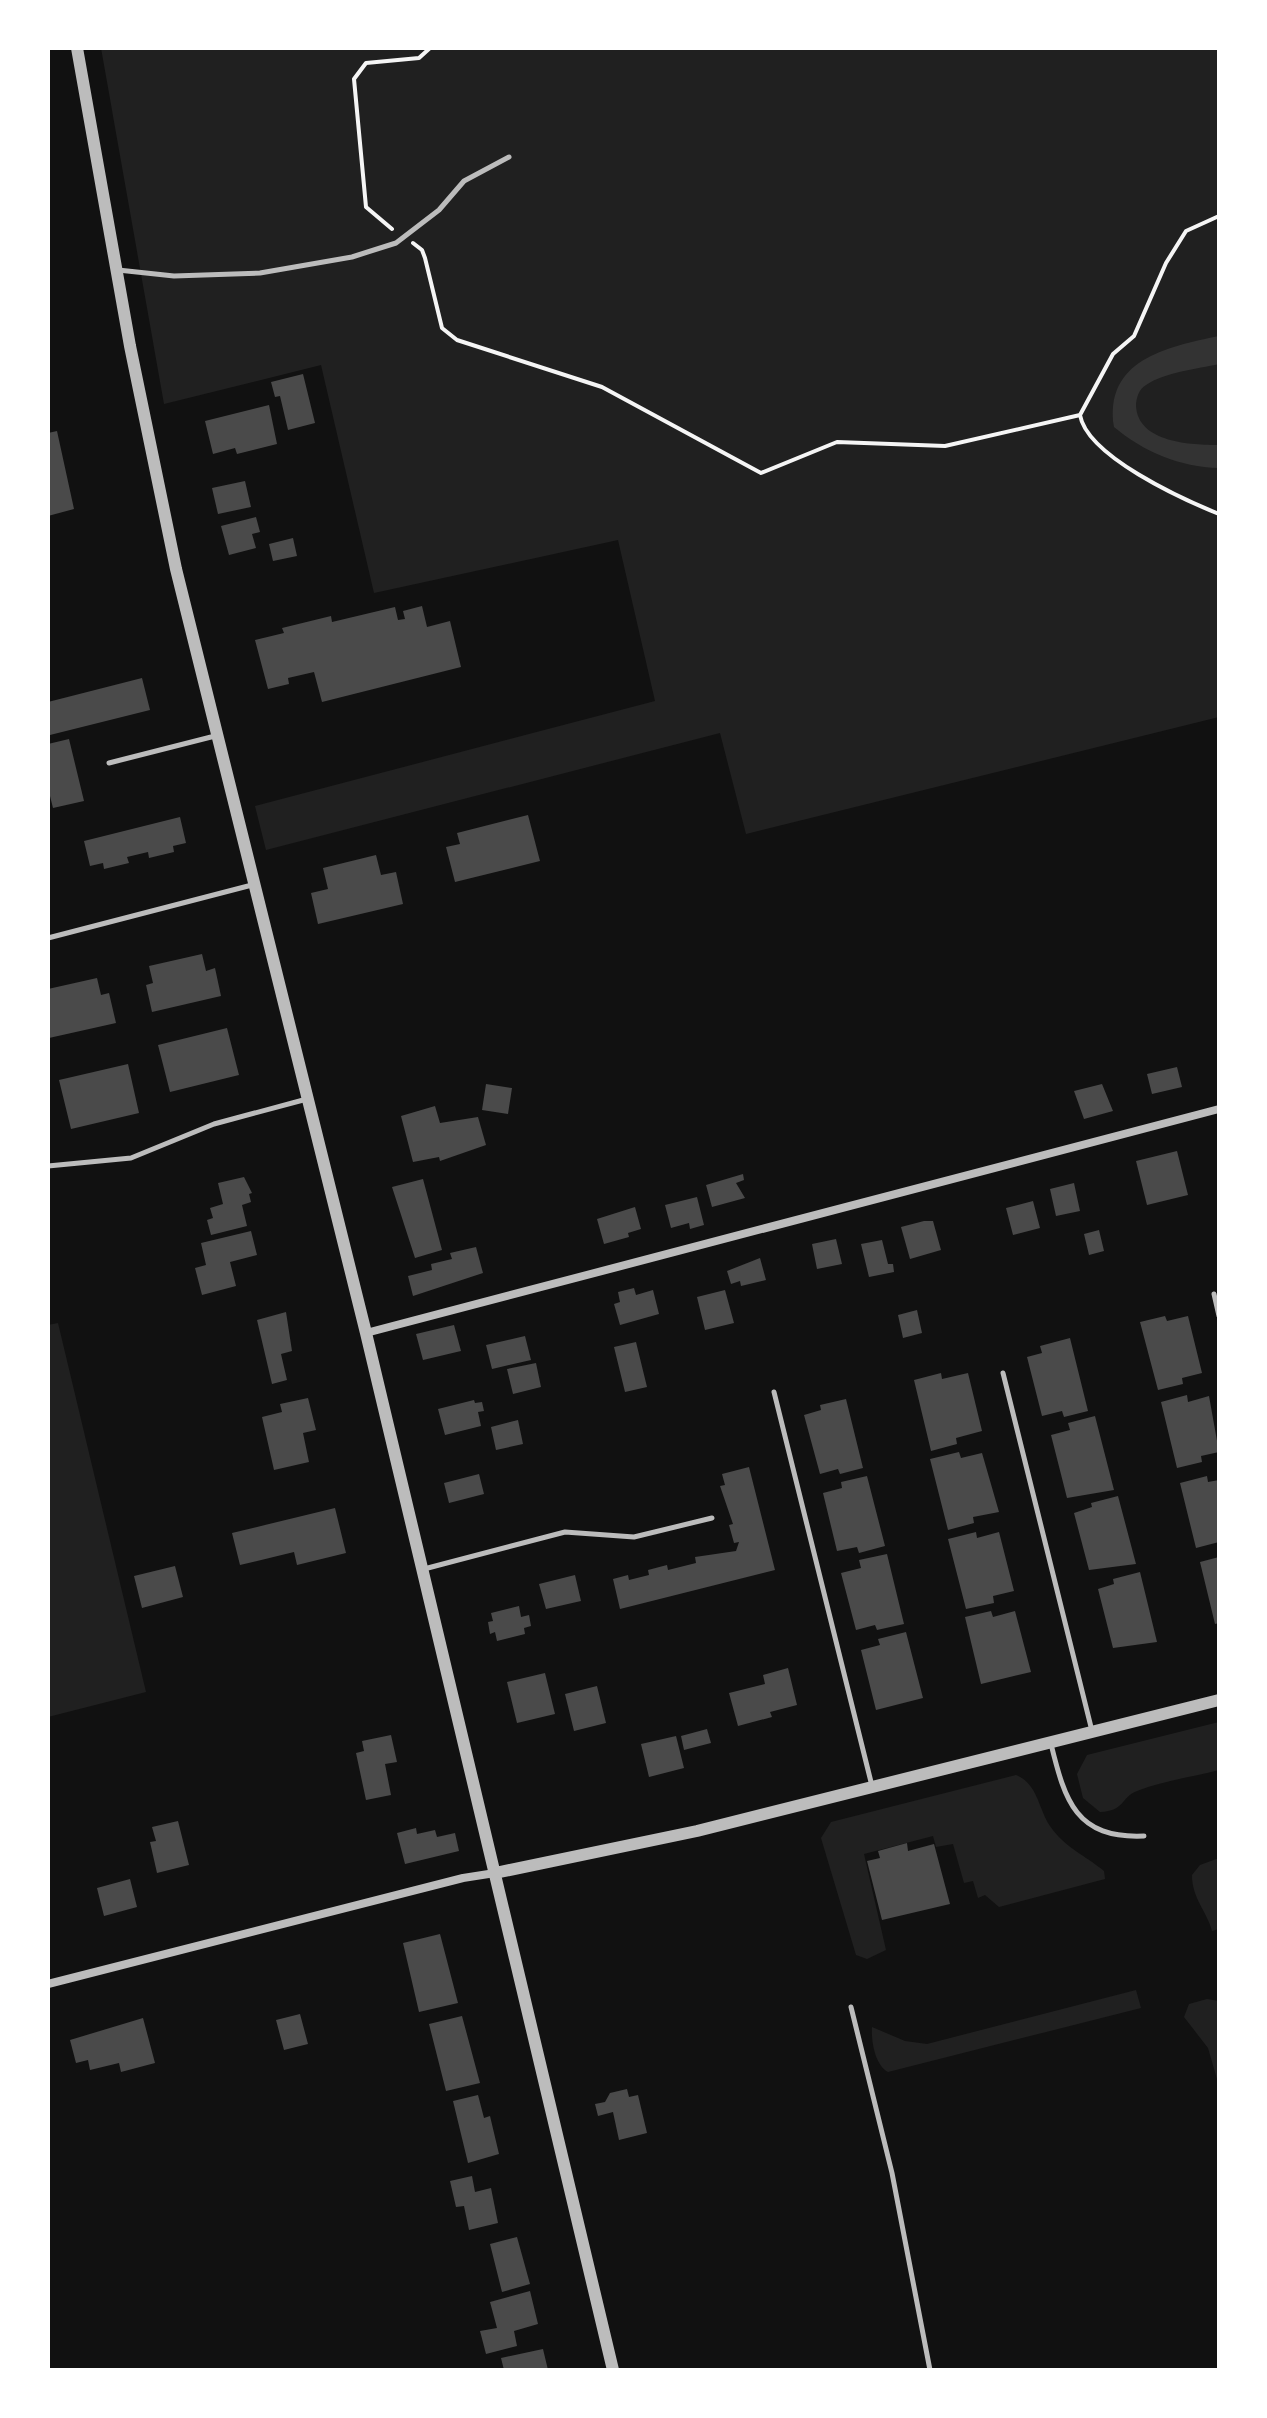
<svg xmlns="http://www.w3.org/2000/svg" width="1267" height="2418" viewBox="0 0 1267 2418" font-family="Mulish,sans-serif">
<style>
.green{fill:#202020}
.water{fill:#333}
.building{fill:#4a4a4a}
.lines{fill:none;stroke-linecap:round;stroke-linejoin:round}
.path{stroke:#f5f5f5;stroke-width:4}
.service{stroke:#bcbcbc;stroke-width:5}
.minor{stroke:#bcbcbc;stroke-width:8}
.tertiary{stroke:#bcbcbc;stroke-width:12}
</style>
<rect width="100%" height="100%" fill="#111"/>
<path class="green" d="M 101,48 L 1219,48 L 1219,717 L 746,834 L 720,733 L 266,850 L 255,806 L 655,701 L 618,540 L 374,593 L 321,365 L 164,404 Z
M 58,1323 L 146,1692 L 48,1717 L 48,1325 Z
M 1219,1722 L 1219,1770 C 1192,1777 1162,1781 1137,1791 C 1121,1797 1125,1811 1100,1812 L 1083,1798 L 1077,1774 L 1087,1755 Z
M 1016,1775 C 1038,1784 1038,1808 1050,1826 C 1065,1848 1085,1855 1104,1871 L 1105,1879 L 999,1907 L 985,1895 L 978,1898 L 973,1881 L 964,1883 L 953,1844 L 936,1847 L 933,1836 L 864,1854 L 886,1950 L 867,1959 L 856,1955 L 821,1838 L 831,1822 Z
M 1219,1858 L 1219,1929 L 1212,1931 C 1207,1911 1192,1899 1192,1875 L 1200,1865 Z
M 1136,1990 L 1141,2008 L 888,2072 C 875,2065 871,2041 872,2027 L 905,2041 L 927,2044 Z
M 1207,1999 L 1219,2001 L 1219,2086 L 1208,2048 L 1184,2017 L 1189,2004 Z"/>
<path class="water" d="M 1219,336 L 1219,364 C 1197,369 1165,372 1146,385 C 1139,389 1136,398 1136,406 C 1138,443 1192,445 1219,445 L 1219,468 C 1180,467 1144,452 1114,427 C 1104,360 1166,347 1219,336 Z"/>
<path class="building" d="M 303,374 L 315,423 L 288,430 L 280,396 L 275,397 L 271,382 Z
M 269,405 L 277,444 L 237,454 L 235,448 L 213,454 L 205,421 Z
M 57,431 L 74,509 L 48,516 L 48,433 Z
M 245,481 L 251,507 L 218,514 L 212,488 Z
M 256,517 L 260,532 L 252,534 L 256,548 L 229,555 L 221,526 Z
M 293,538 L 297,556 L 273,561 L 269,544 Z
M 422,606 L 427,627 L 450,621 L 461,667 L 322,702 L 314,672 L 288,678 L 289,684 L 268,689 L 255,640 L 284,633 L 282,628 L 331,616 L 332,622 L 395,607 L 398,620 L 405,619 L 403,611 Z
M 142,678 L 150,710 L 50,735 L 48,702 Z
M 69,739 L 84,801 L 53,808 L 48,788 L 48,744 Z
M 528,815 L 540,861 L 455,882 L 446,847 L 460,844 L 457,833 Z
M 180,817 L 186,843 L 173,846 L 174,852 L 149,858 L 148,852 L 127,857 L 129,863 L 104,869 L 103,863 L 90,866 L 84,841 Z
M 376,855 L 381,875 L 396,872 L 403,904 L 318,924 L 311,893 L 328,889 L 323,868 Z
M 202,954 L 206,971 L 215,968 L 221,996 L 152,1012 L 146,985 L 153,983 L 149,966 Z
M 97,978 L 101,995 L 109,993 L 116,1023 L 49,1038 L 48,989 Z
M 227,1028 L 239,1075 L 170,1092 L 158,1045 Z
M 128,1064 L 139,1113 L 71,1129 L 59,1080 Z
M 1177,1067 L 1182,1087 L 1152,1094 L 1147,1074 Z
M 486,1084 L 512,1088 L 508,1114 L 482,1110 Z
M 1102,1084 L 1113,1111 L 1084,1119 L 1074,1091 Z
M 435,1106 L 440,1123 L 478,1117 L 486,1145 L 440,1161 L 439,1157 L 413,1162 L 401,1116 Z
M 1177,1151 L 1188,1195 L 1147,1205 L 1136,1161 Z
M 743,1174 L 744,1180 L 736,1183 L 745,1198 L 712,1207 L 706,1185 Z
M 244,1177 L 252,1193 L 249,1194 L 251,1202 L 242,1205 L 247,1226 L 211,1235 L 207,1220 L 213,1218 L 210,1208 L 223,1204 L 218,1183 Z
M 423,1179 L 442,1250 L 415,1258 L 392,1187 Z
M 1074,1183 L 1080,1211 L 1056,1216 L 1050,1189 Z
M 697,1197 L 704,1225 L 690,1229 L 689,1223 L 671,1228 L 665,1205 Z
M 1033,1201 L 1040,1228 L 1013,1235 L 1006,1208 Z
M 635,1207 L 641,1229 L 628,1233 L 629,1237 L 604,1244 L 597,1219 Z
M 924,1221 L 933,1221 L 941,1250 L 910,1259 L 901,1227 Z
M 1099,1230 L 1104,1251 L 1089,1255 L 1084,1234 Z
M 251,1231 L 257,1255 L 230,1262 L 236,1286 L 202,1295 L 195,1268 L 206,1265 L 201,1243 Z
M 836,1239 L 842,1264 L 817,1269 L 812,1244 Z
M 882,1240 L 888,1264 L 893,1264 L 894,1272 L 869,1277 L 861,1244 Z
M 476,1247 L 483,1273 L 413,1296 L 408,1276 L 432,1270 L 431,1264 L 452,1259 L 450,1253 Z
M 760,1258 L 766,1280 L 741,1286 L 740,1281 L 731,1284 L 727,1271 Z
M 634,1288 L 636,1295 L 653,1290 L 659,1314 L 620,1325 L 614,1304 L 620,1302 L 618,1292 Z
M 725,1290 L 734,1323 L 705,1330 L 697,1297 Z
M 917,1310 L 922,1333 L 903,1338 L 898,1315 Z
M 286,1312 L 292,1351 L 281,1354 L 287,1380 L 272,1384 L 257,1320 Z
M 1165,1316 L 1167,1321 L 1188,1316 L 1202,1373 L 1182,1378 L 1183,1384 L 1158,1390 L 1140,1322 Z
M 454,1325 L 461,1351 L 423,1360 L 416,1334 Z
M 525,1336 L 531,1360 L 492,1369 L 486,1345 Z
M 1070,1338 L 1088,1411 L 1064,1417 L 1062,1411 L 1042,1416 L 1027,1357 L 1042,1353 L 1040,1346 Z
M 636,1342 L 647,1387 L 625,1392 L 614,1347 Z
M 536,1363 L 541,1387 L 513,1394 L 507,1369 Z
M 941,1373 L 942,1379 L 968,1373 L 982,1431 L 956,1438 L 957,1444 L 931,1451 L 914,1380 Z
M 1187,1395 L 1188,1402 L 1209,1396 L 1219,1452 L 1201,1456 L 1202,1462 L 1177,1468 L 1161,1402 Z
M 308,1398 L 316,1430 L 303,1433 L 309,1462 L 274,1470 L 262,1417 L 282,1412 L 280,1404 Z
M 846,1399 L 863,1468 L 840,1474 L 838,1469 L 820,1474 L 804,1415 L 821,1410 L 820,1405 Z
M 474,1400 L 475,1403 L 482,1402 L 484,1411 L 478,1412 L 481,1426 L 445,1435 L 438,1409 Z
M 1095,1416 L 1114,1490 L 1067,1498 L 1051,1435 L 1070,1430 L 1068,1423 Z
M 518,1420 L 523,1444 L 496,1450 L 491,1427 Z
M 959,1452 L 961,1458 L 982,1453 L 999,1512 L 973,1517 L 974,1523 L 948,1530 L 930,1459 Z
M 749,1467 L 775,1570 L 620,1609 L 613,1579 L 628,1575 L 629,1580 L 649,1575 L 648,1570 L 667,1565 L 668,1570 L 696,1563 L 695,1557 L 736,1551 L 739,1542 L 734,1543 L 729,1525 L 733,1524 L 720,1486 L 725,1485 L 722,1474 Z
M 479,1474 L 484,1494 L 449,1503 L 444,1483 Z
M 867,1476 L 885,1546 L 859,1553 L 857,1547 L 837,1551 L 823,1493 L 842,1488 L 841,1482 Z
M 1207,1476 L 1208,1482 L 1219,1480 L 1219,1542 L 1196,1548 L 1180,1483 Z
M 1118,1496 L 1136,1564 L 1089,1570 L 1074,1513 L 1092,1507 L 1091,1503 Z
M 335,1508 L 346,1553 L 297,1565 L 294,1552 L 240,1565 L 232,1533 Z
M 976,1532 L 977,1538 L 999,1532 L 1014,1591 L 993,1596 L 994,1603 L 966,1609 L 948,1539 Z
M 887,1554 L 904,1624 L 877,1630 L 875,1625 L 856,1630 L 841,1573 L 861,1568 L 859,1560 Z
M 1219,1557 L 1219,1623 L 1215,1624 L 1200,1562 Z
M 175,1566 L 183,1597 L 142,1608 L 134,1576 Z
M 1140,1572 L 1157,1642 L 1113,1648 L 1098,1589 L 1114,1584 L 1113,1579 Z
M 575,1575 L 581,1601 L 546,1609 L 539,1584 Z
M 519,1606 L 521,1617 L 529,1615 L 531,1626 L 524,1628 L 525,1634 L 497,1641 L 495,1632 L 490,1634 L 488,1622 L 493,1621 L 491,1613 Z
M 991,1611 L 993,1617 L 1015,1611 L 1031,1672 L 981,1684 L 965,1617 Z
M 906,1632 L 923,1698 L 876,1710 L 861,1650 L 880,1645 L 878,1639 Z
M 788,1668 L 797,1705 L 770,1712 L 772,1717 L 738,1726 L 729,1693 L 765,1684 L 763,1675 Z
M 545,1673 L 555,1714 L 517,1723 L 507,1682 Z
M 597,1686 L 606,1723 L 574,1731 L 565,1694 Z
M 707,1729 L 711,1743 L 684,1750 L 681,1736 Z
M 391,1735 L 397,1762 L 385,1764 L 391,1795 L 366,1800 L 356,1753 L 364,1751 L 362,1741 Z
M 676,1736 L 684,1768 L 649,1777 L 641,1744 Z
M 178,1821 L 189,1865 L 157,1873 L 150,1842 L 156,1841 L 152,1827 Z
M 416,1828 L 417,1834 L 435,1830 L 437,1837 L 455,1833 L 459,1851 L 405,1864 L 397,1833 Z
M 907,1843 L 908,1851 L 934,1844 L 950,1904 L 882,1920 L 867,1861 L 880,1858 L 878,1851 Z
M 130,1879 L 137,1907 L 104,1916 L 97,1888 Z
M 440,1934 L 458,2003 L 419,2012 L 403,1943 Z
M 300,2014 L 308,2044 L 284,2050 L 276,2020 Z
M 462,2016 L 480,2083 L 446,2091 L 429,2024 Z
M 143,2018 L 155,2063 L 121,2072 L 119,2063 L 90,2070 L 88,2060 L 76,2063 L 70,2040 Z
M 627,2089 L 629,2097 L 638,2095 L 647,2133 L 619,2140 L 613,2112 L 598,2116 L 595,2104 L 605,2102 L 610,2093 Z
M 478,2095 L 484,2118 L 490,2116 L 499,2154 L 468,2163 L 453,2101 Z
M 472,2176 L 475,2192 L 491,2188 L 498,2223 L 469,2230 L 464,2206 L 456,2207 L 450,2181 Z
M 517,2237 L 530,2284 L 502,2292 L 490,2244 Z
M 530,2291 L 538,2324 L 514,2331 L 517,2346 L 486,2354 L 480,2331 L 497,2328 L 490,2302 Z
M 543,2349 L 548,2370 L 504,2370 L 501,2358 Z"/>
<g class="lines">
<path class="path" d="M 1219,216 L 1186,231 L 1166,263 L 1134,336 L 1113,354 L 1080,415 C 1087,456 1182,499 1219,514
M 392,229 L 366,207 L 354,79 L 366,63 L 419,58 L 430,48
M 413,243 L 422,250 L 425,258 L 442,328 L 457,340 L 602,387 L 761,473 L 837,442 L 945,446 L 1080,415"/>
<path class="service" d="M 118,270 L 174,276 L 260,273 L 352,257 L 396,243 L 439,210 L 464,181 L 509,157
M 109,763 L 215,736
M 48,938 L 252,885
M 48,1166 L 131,1158 L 214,1124 L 307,1099
M 1214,1294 L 1219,1316
M 1003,1373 L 1092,1731
M 774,1392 L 872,1786
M 424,1569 L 565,1532 L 634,1537 L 712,1518
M 1051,1744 C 1065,1801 1076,1839 1144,1836
M 851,2007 L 892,2173 L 930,2370"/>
<path class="minor" d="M 366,1333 L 1219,1109
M 48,1984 L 463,1878 L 495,1873"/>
<path class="tertiary" d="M 77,48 L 130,346 L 176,569 L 366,1333 L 613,2370
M 495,1873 L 697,1831 L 1219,1700"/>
</g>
<rect width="1267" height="2418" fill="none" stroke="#ffffff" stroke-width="100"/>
</svg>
